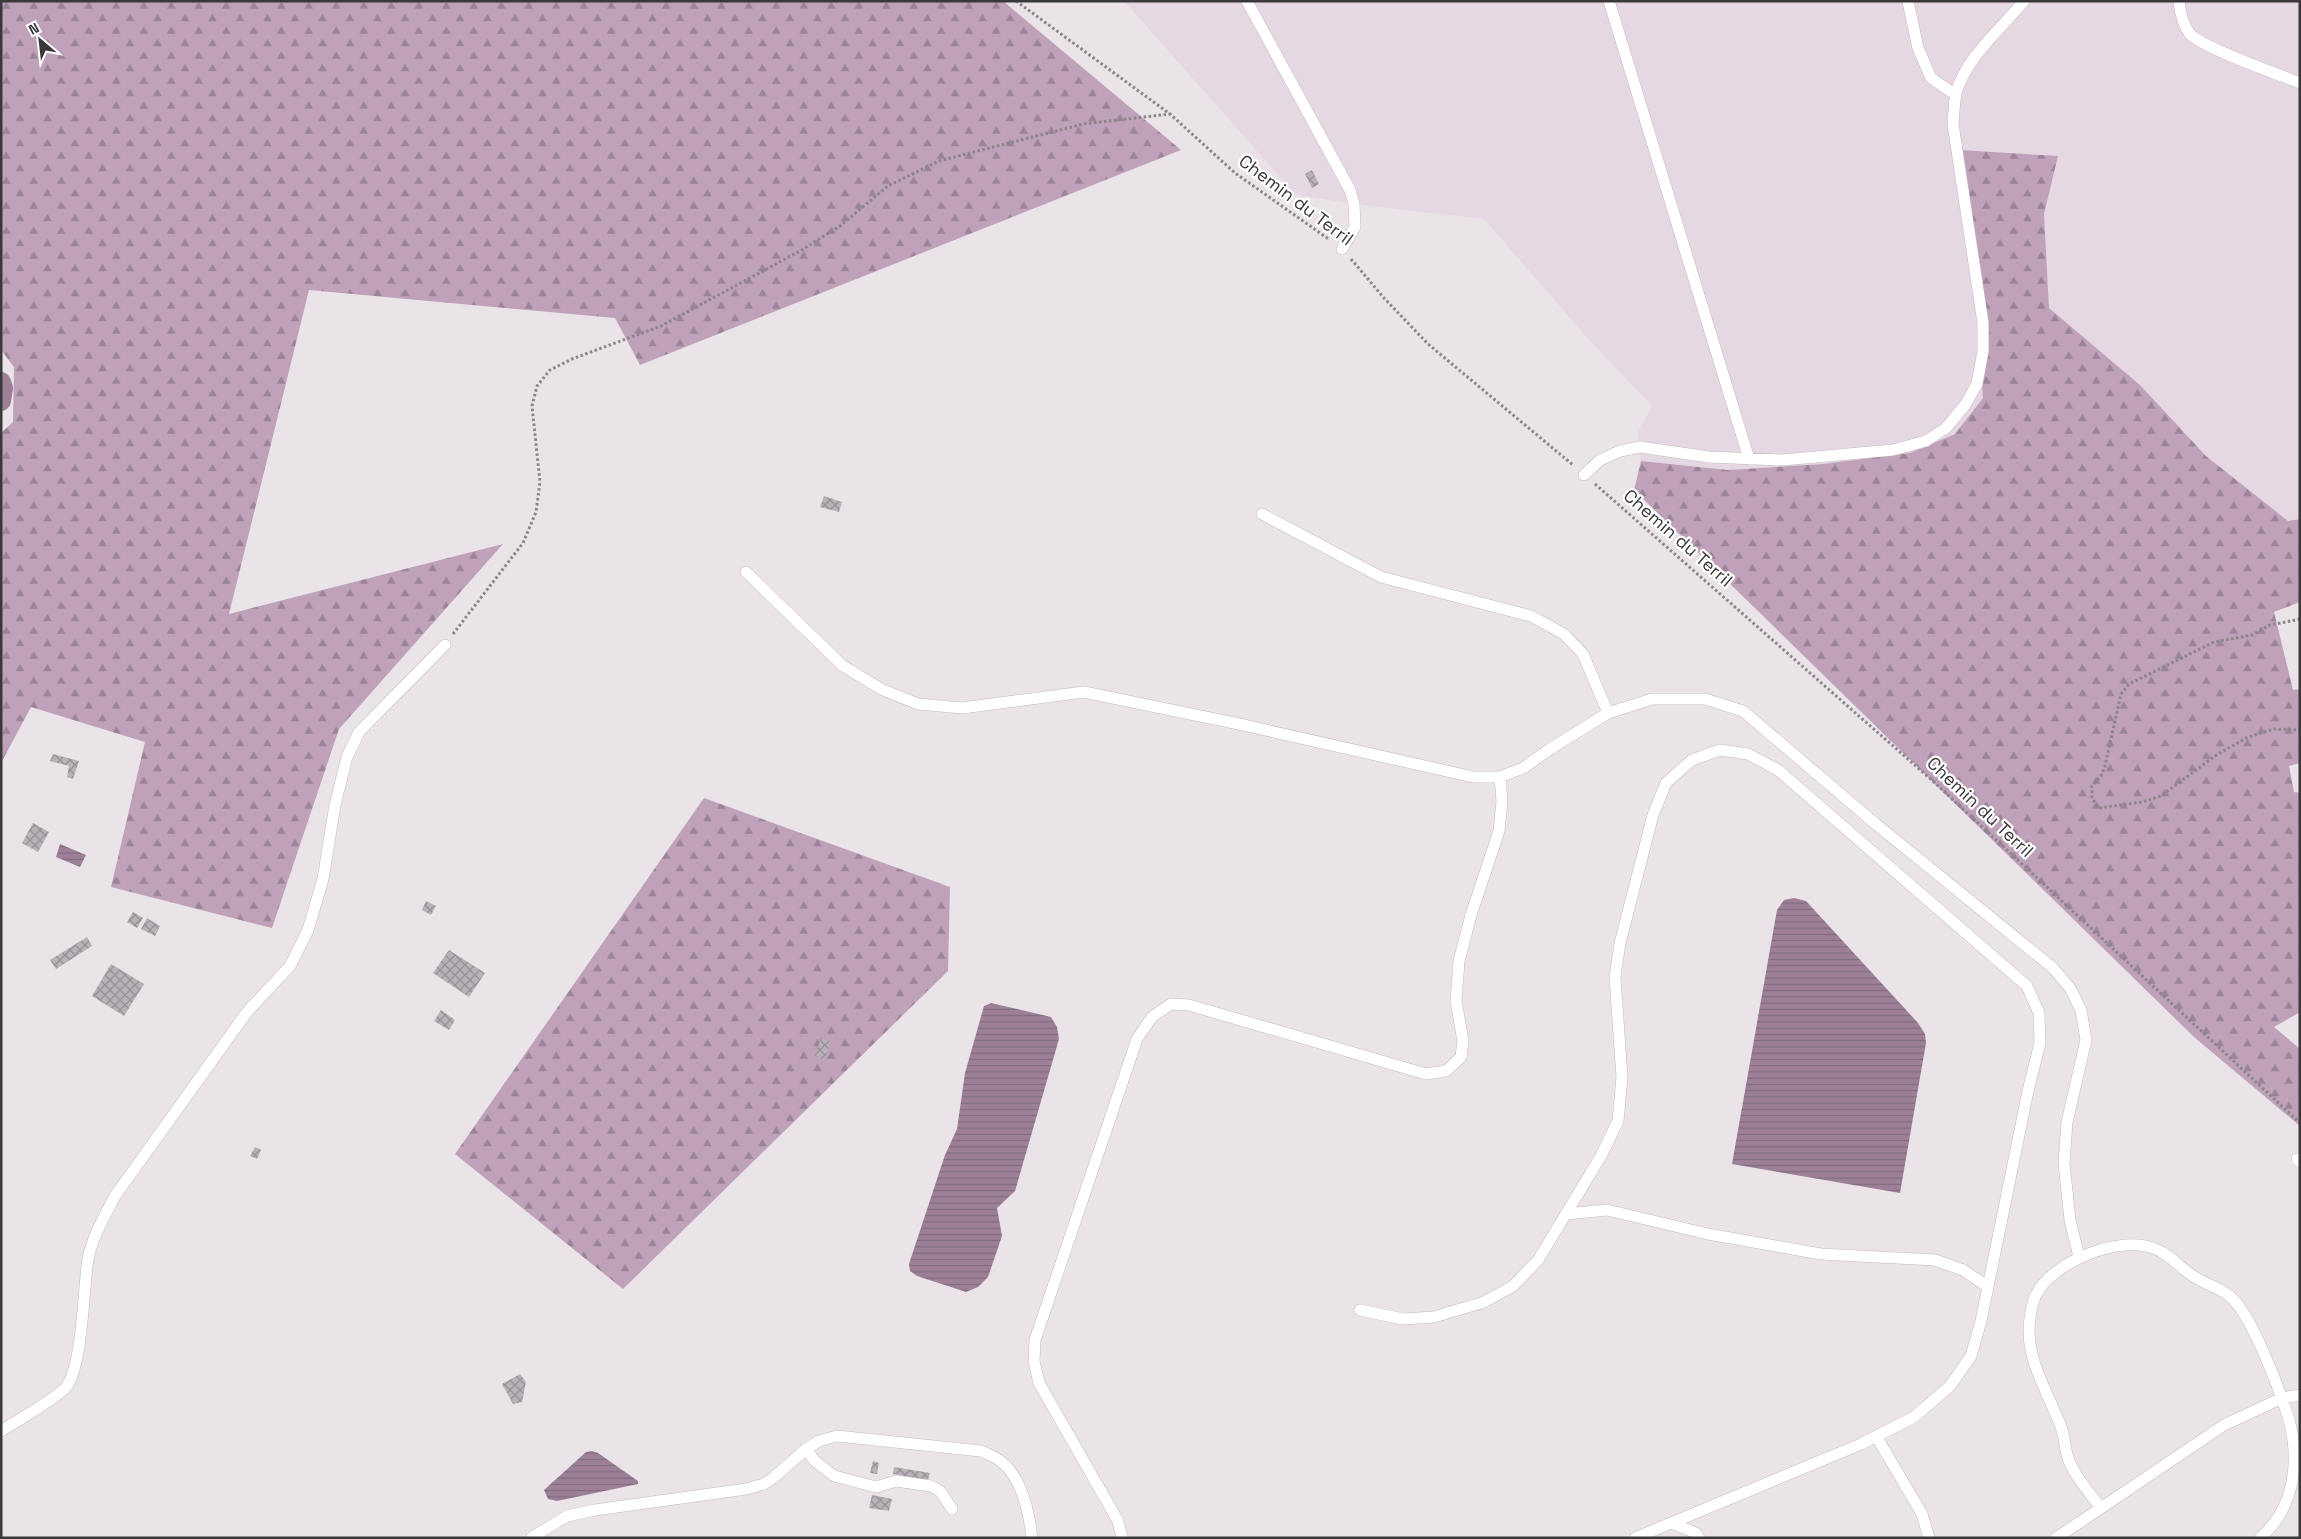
<svg xmlns="http://www.w3.org/2000/svg" width="2301" height="1539" viewBox="0 0 2301 1539" font-family="'Space Grotesk',sans-serif">
<style>
.built{fill:#e6d8e3}
.forest{fill:url(#forest-firs)}
.water{fill:url(#water-rules)}
.lines{fill:none;stroke-linecap:round;stroke-linejoin:round}
.canal{stroke:#9d8098;stroke-width:20}
.building{fill:url(#building-cross-hatch)}
.service-casing{stroke:#c2bbc1;stroke-width:12}
.path{stroke:#8a8589;stroke-width:3;stroke-dasharray:2.5 2.5;stroke-linecap:butt}
.service{stroke:#fff;stroke-width:11}
.labels{text-anchor:middle;stroke-width:4.5;stroke-linejoin:round;paint-order:stroke}
.street-label{font-size:18px;fill:#3b383a;stroke:#fff}
</style>
<defs>
<pattern id="forest-firs" width="22" height="20" patternUnits="userSpaceOnUse" patternTransform="scale(1.25)"><rect width="22" height="20" fill="#bfa1ba"/><path d="M5 1l3.5 6h-7zM16 11l3.5 6h-7z" fill="#9c8498"/></pattern>
<pattern id="water-rules" width="6" height="5" patternUnits="userSpaceOnUse" patternTransform="scale(1.25)"><rect width="6" height="5" fill="#9d8098"/><path d="M0 2.5h6" fill="none" stroke="#816a7d"/></pattern>
<pattern id="building-cross-hatch" width="8" height="8" patternUnits="userSpaceOnUse" patternTransform="scale(1.25)"><rect width="8" height="8" fill="#b8b1b7"/><path d="M0 0l8 8M0 8l8-8" fill="none" stroke="#979196"/></pattern>
</defs>
<rect width="100%" height="100%" fill="#eae3e8"/>
<path class="built" d="M 1124,1 L 2300,1 L 2300,519 L 2288,521 L 2206,456 L 2140,385 L 2049,308 L 2044,214 L 2058,157 L 1973,266 L 1983,398 L 1955,434 L 1910,453 L 1823,464 L 1728,470 L 1641,461 L 1638,432 L 1652,406 L 1589,340 L 1484,219 L 1370,206 L 1296,195 Z"/>
<path class="forest" d="M 1,1 L 1003,1 L 1181,150 L 640,365 L 615,318 L 309,290 L 229,614 L 503,544 L 339,729 L 272,928 L 111,887 L 145,742 L 31,707 L 1,763 L 1,433 L 13,422 L 14,367 L 1,350 Z
M 1960,150 L 2058,156 L 2044,214 L 2049,308 L 2140,385 L 2206,456 L 2288,521 L 2300,519 L 2300,602 L 2274,612 L 2293,690 L 2300,689 L 2300,763 L 2289,766 L 2294,792 L 2300,793 L 2300,1012 L 2274,1027 L 2300,1049 L 2300,1126 L 2194,1037 L 1634,490 L 1641,461 L 1728,470 L 1823,464 L 1910,453 L 1955,434 L 1983,398 L 1973,266 Z
M 704,798 L 950,887 L 948,971 L 623,1289 L 455,1154 Z"/>
<path class="water" d="M 60,844 L 86,855 L 80,867 L 56,857 Z
M 1794,898 L 1806,901 L 1918,1023 L 1925,1034 L 1926,1043 L 1900,1193 L 1732,1164 L 1777,910 L 1784,900 Z
M 991,1003 L 1051,1017 L 1057,1027 L 1059,1039 L 1015,1191 L 997,1208 L 1002,1236 L 988,1277 L 978,1287 L 966,1292 L 917,1276 L 910,1271 L 909,1264 L 945,1155 L 957,1129 L 965,1073 L 984,1006 Z
M 592,1451 L 598,1453 L 638,1481 L 638,1484 L 557,1501 L 548,1499 L 544,1490 L 586,1452 Z"/>
<g class="lines">
<path class="canal" d="M 1,382 L 3,388 L 1,401"/>
</g>
<path class="building" d="M 1312,170 L 1319,184 L 1312,188 L 1305,174 Z
M 824,496 L 842,502 L 839,512 L 820,507 Z
M 53,754 L 79,761 L 73,779 L 67,777 L 69,766 L 50,761 Z
M 33,823 L 49,832 L 38,852 L 22,843 Z
M 426,901 L 436,906 L 431,915 L 422,910 Z
M 133,912 L 143,918 L 137,928 L 127,922 Z
M 147,918 L 160,926 L 155,936 L 141,929 Z
M 87,937 L 92,946 L 56,969 L 50,960 Z
M 449,950 L 485,973 L 469,997 L 433,973 Z
M 111,964 L 144,984 L 124,1016 L 92,996 Z
M 441,1010 L 455,1020 L 449,1030 L 434,1021 Z
M 821,1038 L 831,1042 L 824,1060 L 815,1056 Z
M 255,1147 L 261,1150 L 257,1159 L 250,1156 Z
M 520,1374 L 526,1382 L 522,1402 L 513,1404 L 502,1384 Z
M 873,1461 L 879,1463 L 877,1474 L 870,1473 Z
M 894,1467 L 930,1473 L 928,1480 L 893,1474 Z
M 872,1495 L 892,1499 L 889,1511 L 869,1508 Z"/>
<g class="lines">
<g class="service-casing">
<path id="service" d="M 1247,1 L 1350,190 L 1354,204 L 1355,227 L 1342,249
M 1609,1 L 1749,459
M 1908,1 L 1918,48 L 1931,78 L 1956,95
M 2179,1 C 2180,12 2183,25 2190,34 C 2203,48 2278,74 2300,83
M 1584,475 L 1600,460 L 1620,451 L 1640,447 L 1709,457 L 1782,460 L 1893,450 L 1926,441 L 1946,428 L 1965,405 L 1977,384 L 1983,351 L 1983,323 L 1953,124 C 1954,114 1954,103 1956,93 C 1967,56 2000,30 2024,1
M 1262,514 L 1381,577 L 1531,616 L 1564,634 L 1583,654 L 1608,713
M 746,572 L 843,666 L 881,689 L 918,704 L 962,708 L 1084,692 L 1239,724 L 1473,777 L 1500,777 L 1523,768 L 1550,749 L 1608,713 L 1652,699 L 1705,699 L 1743,711 L 1877,825 L 2053,968 L 2070,988 L 2081,1010 L 2086,1040 L 2067,1122 L 2064,1163 L 2070,1220 L 2079,1257
M 2297,1159 L 2300,1162
M 1566,1214 L 1607,1210 L 1708,1234 L 1821,1254 L 1935,1260 L 1963,1270 L 1988,1287
M 1360,1310 L 1403,1319 L 1434,1317 L 1484,1302 L 1513,1286 L 1538,1260 L 1601,1156 L 1618,1121 L 1622,1077 L 1615,977 L 1620,943 L 1653,815 L 1666,783 L 1692,760 L 1720,750 L 1748,754 L 1778,770 L 2027,986 L 2039,1013 L 2040,1043 L 2028,1091 L 1981,1321 L 1971,1356 L 1950,1386 L 1914,1417 L 1861,1444 L 1635,1538
M 1,1431 C 15,1422 59,1397 67,1386 C 83,1361 83,1291 88,1259 C 92,1237 105,1215 115,1196 L 247,1012 L 290,966 L 308,930 L 323,879 L 335,805 L 347,757 L 359,732 L 445,645
M 1876,1436 L 1922,1514 L 1929,1538
M 806,1449 L 815,1461 L 834,1476 L 876,1487 L 896,1481 L 931,1486 L 940,1491 L 952,1509
M 1671,1523 L 1696,1533 L 1699,1538
M 531,1538 L 567,1516 L 595,1510 L 746,1489 L 764,1484 L 773,1478 L 806,1449 L 819,1441 L 837,1436 L 981,1451 C 987,1454 994,1456 999,1460 C 1022,1476 1029,1512 1032,1538
M 1122,1538 L 1118,1521 L 1039,1383 L 1034,1361 L 1035,1340 L 1137,1039 L 1152,1017 L 1171,1004 L 1189,1005 L 1426,1074 L 1446,1071 L 1461,1057 L 1463,1041 L 1456,1001 L 1459,961 L 1471,915 L 1499,831 L 1502,801 L 1500,777
M 2056,1538 L 2101,1508
M 2260,1538 C 2296,1507 2301,1457 2287,1413 C 2278,1386 2252,1317 2232,1298 C 2220,1287 2206,1285 2193,1276 C 2178,1266 2168,1252 2150,1247 C 2115,1237 2054,1262 2037,1293 C 2033,1299 2031,1311 2030,1318 C 2024,1355 2046,1389 2059,1422 C 2065,1433 2064,1446 2068,1458 C 2075,1477 2089,1492 2101,1508 L 2224,1425 L 2282,1398 L 2300,1395"/>
</g>
<path class="path" d="M 1016,1 L 1170,114 L 1235,173 L 1330,240
M 1351,259 L 1384,298 L 1428,344 L 1573,465
M 1595,484 L 1934,782 L 2300,1123
M 2300,619 L 2270,625 L 2252,635 L 2214,642 L 2129,684 L 2121,694 L 2105,766 L 2101,776 L 2092,786 L 2092,798 L 2099,808 L 2142,802 L 2161,796 L 2215,756 L 2246,738 L 2274,729 L 2300,730
M 453,634 L 523,543 L 536,512 L 540,482 L 532,406 L 537,386 L 550,370 L 572,359 L 661,326 L 800,251 L 840,226 L 888,186 L 939,161 L 1083,124 L 1170,114"/>
<use href="#service" class="service"/>
</g>
<g class="labels">
<g class="street-label">
<text transform="translate(1296 200) rotate(37)" y="6">Chemin du Terril</text>
<text transform="translate(1678 538) rotate(41)" y="6">Chemin du Terril</text>
<text transform="translate(1980 807) rotate(43)" y="6">Chemin du Terril</text>
</g>
</g>
<rect width="2301" height="1539" fill="none" stroke="#3b383a" stroke-width="5"/>
<g transform="translate(40 40) rotate(332)" stroke="#ffffff" stroke-width="4" paint-order="stroke">
<path d="M0-4L9 19L0 12L-9 19Z" fill="#3b383a"/>
<text y="-8" font-size="14" font-weight="bold" text-anchor="middle" fill="#3b383a">N</text>
</g>
</svg>
